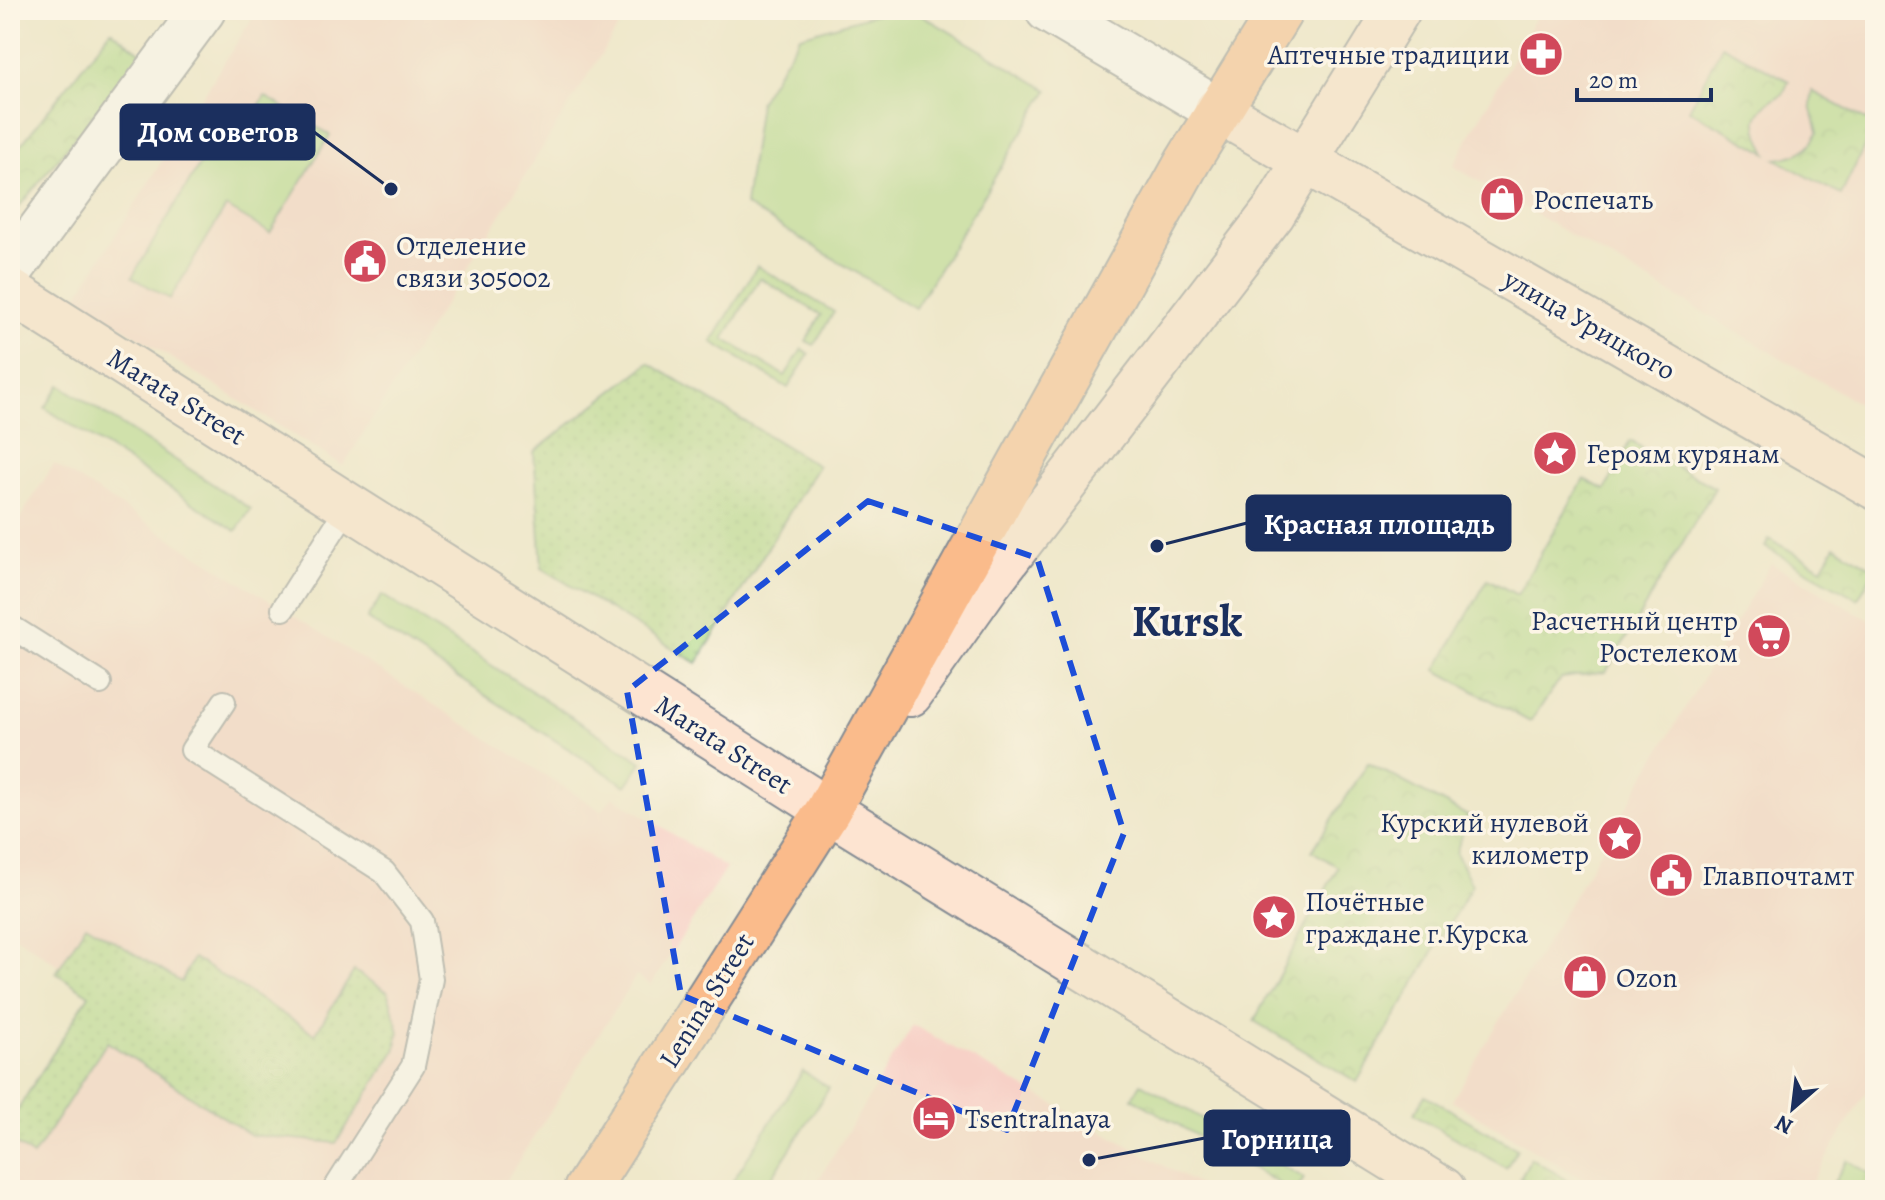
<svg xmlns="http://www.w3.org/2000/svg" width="1885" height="1200" viewBox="0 0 1885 1200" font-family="Alegreya,serif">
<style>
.built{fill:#f7d1c7}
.grass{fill:#aad986;stroke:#628472;stroke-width:2}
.park{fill:url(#park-crowns);stroke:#628472;stroke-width:2}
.garden{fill:url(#garden-dots);stroke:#628472;stroke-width:2}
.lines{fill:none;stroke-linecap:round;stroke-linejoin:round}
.lane-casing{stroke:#858c94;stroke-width:26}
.street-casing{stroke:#858c94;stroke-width:48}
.secondary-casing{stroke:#858c94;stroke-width:48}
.primary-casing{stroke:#858c94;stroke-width:48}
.lane{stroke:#fff;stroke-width:22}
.street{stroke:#fff;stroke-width:44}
.secondary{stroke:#fde4d1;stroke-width:44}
.primary{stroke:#fabb8b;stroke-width:44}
.marked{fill:none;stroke:#1d4ed8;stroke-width:6;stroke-dasharray:16 10;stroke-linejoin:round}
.labels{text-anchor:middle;stroke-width:7;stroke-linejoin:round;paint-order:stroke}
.poi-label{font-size:28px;fill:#1b2f5e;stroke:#fcf5e5;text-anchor:start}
.street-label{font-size:28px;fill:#1b2f5e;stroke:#fcf5e5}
.town-label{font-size:44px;font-weight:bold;fill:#1b2f5e;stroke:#fcf5e5}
.leader{fill:none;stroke:#1b2f5e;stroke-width:3}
.callout-dot{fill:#1b2f5e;stroke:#fcf5e5;stroke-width:3}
.callout{fill:#1b2f5e;stroke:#1b2f5e;stroke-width:3}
.callout-label{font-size:30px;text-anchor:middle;font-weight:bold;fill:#fff}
</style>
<defs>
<pattern id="park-crowns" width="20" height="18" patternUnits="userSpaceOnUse" patternTransform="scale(2)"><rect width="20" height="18" fill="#aad986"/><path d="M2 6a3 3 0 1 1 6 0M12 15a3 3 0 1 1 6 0" fill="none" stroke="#92bb76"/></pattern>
<pattern id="garden-dots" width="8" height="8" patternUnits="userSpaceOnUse" patternTransform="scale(2)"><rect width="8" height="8" fill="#aad986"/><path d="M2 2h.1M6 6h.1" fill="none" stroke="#92bb76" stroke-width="1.8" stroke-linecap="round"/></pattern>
</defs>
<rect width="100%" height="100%" fill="#fcf5e5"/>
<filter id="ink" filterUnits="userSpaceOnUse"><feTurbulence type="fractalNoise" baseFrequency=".0125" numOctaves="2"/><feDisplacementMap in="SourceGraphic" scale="16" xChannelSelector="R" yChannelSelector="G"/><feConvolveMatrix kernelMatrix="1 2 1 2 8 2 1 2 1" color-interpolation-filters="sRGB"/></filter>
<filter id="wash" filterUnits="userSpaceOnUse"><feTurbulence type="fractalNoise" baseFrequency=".006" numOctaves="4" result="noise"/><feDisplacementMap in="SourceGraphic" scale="32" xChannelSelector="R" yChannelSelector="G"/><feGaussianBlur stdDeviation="1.8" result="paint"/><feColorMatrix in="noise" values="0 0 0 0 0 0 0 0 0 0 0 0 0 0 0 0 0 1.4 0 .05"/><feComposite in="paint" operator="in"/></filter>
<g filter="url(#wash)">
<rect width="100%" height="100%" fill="#efe8cb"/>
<path class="built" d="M 257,10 L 629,10 L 343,466 L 76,298 Z
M 1540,10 L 1875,10 L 1875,413 L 1453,166 Z
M 54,464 L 602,811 L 613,796 L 726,868 L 651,985 L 636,976 L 500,1190 L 10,1190 L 10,1136 L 100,994 L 10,932 L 10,534 Z
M 1771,563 L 1875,623 L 1875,1077 L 1807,1190 L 1601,1190 L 1452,1101 Z
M 913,1025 L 1207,1190 L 812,1190 Z"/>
<path class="grass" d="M 889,10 L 913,10 L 1048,90 L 915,308 L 745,205 L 759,102 L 800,36 Z
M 265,96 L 330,135 L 270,233 L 226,207 L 170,299 L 132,277 L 212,144 L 229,155 Z
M 757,266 L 834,312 L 814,345 L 806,341 L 821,315 L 760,278 L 724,339 L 785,376 L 802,349 L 809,354 L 788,388 L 712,342 Z
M 60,385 L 251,509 L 236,531 L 45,408 Z
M 382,595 L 642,762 L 626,786 L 367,619 Z
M 803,1071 L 829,1088 L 764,1190 L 727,1190 Z"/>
<path class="park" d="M 111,30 L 143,54 L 14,213 L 10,211 L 10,159 Z
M 1722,45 L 1789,81 L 1783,94 C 1752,110 1751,123 1767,153 L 1689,110 Z
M 1812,91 L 1875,125 L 1841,195 L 1776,159 C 1797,156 1808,152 1818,132 L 1811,106 Z
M 1630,441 L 1715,488 L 1606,672 L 1561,678 L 1530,722 L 1436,670 L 1488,579 L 1517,595 L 1584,479 L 1605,490 Z
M 1769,539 L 1822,568 L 1835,546 L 1875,569 L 1858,599 L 1765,547 Z
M 1368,763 L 1468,816 L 1456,853 L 1472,885 L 1357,1082 L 1254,1021 L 1338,867 L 1312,851 Z
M 1141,1083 L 1304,1178 L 1297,1190 L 1290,1190 L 1132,1098 Z
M 1425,1095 L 1517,1149 L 1506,1168 L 1414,1114 Z
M 1531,1158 L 1583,1190 L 1540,1190 L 1520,1178 Z
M 1847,1160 L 1875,1177 L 1875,1190 L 1829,1190 Z"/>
<path class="garden" d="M 649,363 L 818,466 L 697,663 L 542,568 L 534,452 Z
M 86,924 L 181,982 L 193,958 L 315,1034 L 354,971 L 388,992 L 399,1032 L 395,1051 L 336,1143 L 251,1135 L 107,1042 L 33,1156 L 10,1140 L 10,1122 L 89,995 L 56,973 Z"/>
</g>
<g filter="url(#ink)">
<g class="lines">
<g class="lane-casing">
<path id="lane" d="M 283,609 L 349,505
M 10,626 L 100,683
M 224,702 L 192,750 L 384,872 L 422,921 L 431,979 L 413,1066 L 334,1190"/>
</g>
<g class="street-casing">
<path id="street" d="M 1048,10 L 1217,110
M 10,271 L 203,10"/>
</g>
<g class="secondary-casing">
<path id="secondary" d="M 1217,110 L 1875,487
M 10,291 L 828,810 L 1443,1190
M 910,694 L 990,581 L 1273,213 L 1398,10"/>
</g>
<g class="primary-casing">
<path id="primary" d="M 586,1190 L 828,810 L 1188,161 L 1281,10"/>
</g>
<use href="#lane" class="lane"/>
<use href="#street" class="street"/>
<use href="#secondary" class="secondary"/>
<use href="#primary" class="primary"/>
</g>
</g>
<path d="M0 0H1885V1200H0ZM 868,501 L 1037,558 L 1124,833 L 1007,1130 L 681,995 L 627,691 Z" fill="#efe8cb" fill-opacity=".55" fill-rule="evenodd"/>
<path class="marked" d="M 868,501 L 1037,558 L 1124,833 L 1007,1130 L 681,995 L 627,691 Z"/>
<defs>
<g id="pharmacy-disc" transform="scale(2.3)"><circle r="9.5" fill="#d1495b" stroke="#fcf5e5"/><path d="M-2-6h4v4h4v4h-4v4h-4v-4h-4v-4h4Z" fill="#fff"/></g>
<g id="shop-disc" transform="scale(2.3)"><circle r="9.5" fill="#d1495b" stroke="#fcf5e5"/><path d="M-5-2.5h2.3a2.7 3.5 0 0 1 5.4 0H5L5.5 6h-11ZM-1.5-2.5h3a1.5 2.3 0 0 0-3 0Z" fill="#fff"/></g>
<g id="civic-disc" transform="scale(2.3)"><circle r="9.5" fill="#d1495b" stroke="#fcf5e5"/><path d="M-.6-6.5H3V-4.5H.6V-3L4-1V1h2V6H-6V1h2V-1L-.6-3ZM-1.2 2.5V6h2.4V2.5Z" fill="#fff"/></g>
<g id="sight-disc" transform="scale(2.3)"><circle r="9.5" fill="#d1495b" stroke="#fcf5e5"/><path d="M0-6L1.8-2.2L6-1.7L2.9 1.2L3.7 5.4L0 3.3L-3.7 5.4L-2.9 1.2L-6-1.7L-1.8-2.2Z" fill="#fff"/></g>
<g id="supermarket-disc" transform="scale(2.3)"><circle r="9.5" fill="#d1495b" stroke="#fcf5e5"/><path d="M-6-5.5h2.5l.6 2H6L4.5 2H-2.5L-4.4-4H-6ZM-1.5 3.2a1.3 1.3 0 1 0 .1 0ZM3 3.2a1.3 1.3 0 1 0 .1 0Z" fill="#fff"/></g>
<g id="hotel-disc" transform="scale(2.3)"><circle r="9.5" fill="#d1495b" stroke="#fcf5e5"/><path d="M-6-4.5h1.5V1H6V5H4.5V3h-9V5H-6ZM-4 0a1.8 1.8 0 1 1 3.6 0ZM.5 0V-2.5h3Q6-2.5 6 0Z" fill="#fff"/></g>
</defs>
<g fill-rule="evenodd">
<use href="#pharmacy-disc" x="1541" y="54"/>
<use href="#shop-disc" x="1502" y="199"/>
<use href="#civic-disc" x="365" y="261"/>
<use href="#sight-disc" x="1555" y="453"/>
<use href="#supermarket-disc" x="1769" y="636"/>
<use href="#sight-disc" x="1620" y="838"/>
<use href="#civic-disc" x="1671" y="875"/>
<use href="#sight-disc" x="1274" y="917"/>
<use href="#shop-disc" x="1585" y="977"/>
<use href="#hotel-disc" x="934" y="1118"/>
</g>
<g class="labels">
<g class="poi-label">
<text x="1510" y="64" text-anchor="end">Аптечные традиции</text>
<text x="1533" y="209">Роспечать</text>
<text x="396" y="255">Отделение<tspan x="396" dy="32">связи 305002</tspan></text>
<text x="1586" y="463">Героям курянам</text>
<text x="1738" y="630" text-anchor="end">Расчетный центр<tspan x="1738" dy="32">Ростелеком</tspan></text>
<text x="1589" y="832" text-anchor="end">Курский нулевой<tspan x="1589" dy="32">километр</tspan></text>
<text x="1702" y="885">Главпочтамт</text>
<text x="1305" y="911">Почётные<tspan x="1305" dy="32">граждане г.Курска</tspan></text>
<text x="1616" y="987">Ozon</text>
<text x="965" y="1128">Tsentralnaya</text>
</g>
<g class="street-label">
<text transform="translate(1590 324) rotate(30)" y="10">улица Урицкого</text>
<text transform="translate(177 396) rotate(32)" y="10">Marata Street</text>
<text transform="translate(724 744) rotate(33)" y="10">Marata Street</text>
<text transform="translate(706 1000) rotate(-58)" y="10">Lenina Street</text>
</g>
<g class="town-label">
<text x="1187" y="636">Kursk</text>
</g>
</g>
<path class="leader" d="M391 189L314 132M1157 546L1247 523M1089 1160L1205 1138"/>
<g class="callout-dot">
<circle cx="391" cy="189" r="8"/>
<circle cx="1157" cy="546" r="8"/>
<circle cx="1089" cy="1160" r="8"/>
</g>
<g class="callout">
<rect x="121" y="105" width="193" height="54" rx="8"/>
<rect x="1247" y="496" width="263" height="54" rx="8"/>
<rect x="1205" y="1111" width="144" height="54" rx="8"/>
</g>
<g class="callout-label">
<text x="218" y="142">Дом советов</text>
<text x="1379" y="534">Красная площадь</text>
<text x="1277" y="1149">Горница</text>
</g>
<rect width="1885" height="1200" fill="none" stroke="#fcf5e5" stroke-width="40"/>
<g transform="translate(1793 1108) rotate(208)" stroke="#fcf5e5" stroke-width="6" paint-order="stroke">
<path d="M0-6L14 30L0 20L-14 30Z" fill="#1b2f5e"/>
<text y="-12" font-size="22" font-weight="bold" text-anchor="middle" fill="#1b2f5e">N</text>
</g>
<path d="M1577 88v12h134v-12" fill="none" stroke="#1b2f5e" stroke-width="4"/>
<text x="1589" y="88" font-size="24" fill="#1b2f5e" stroke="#fcf5e5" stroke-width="6" paint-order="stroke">20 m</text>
</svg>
